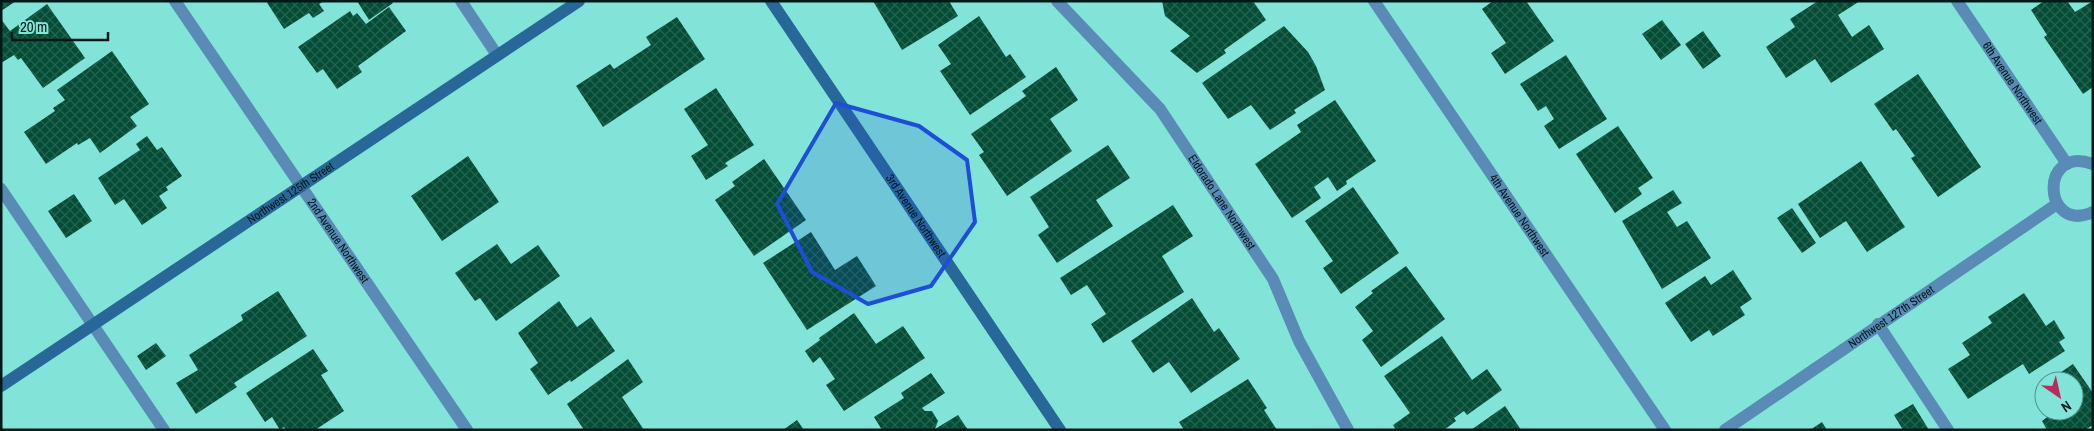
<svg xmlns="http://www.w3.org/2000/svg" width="2094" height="431" viewBox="0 0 2094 431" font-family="'Archivo Narrow',sans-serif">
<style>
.building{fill:url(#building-cross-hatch)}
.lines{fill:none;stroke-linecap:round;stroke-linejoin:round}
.lane{stroke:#598bb6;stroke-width:12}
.street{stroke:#598bb6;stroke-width:12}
.secondary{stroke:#276899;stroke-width:12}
.marked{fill:#1d4ed8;fill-opacity:0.2;stroke:#1d4ed8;stroke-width:4;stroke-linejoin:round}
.labels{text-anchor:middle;stroke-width:5;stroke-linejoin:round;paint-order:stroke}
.street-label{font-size:12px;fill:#001916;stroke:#82e4d8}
</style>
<defs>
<pattern id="building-cross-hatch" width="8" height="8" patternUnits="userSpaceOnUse" patternTransform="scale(1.25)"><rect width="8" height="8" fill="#034c36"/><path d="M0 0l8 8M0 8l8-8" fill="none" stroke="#266250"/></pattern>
</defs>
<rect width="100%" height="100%" fill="#82e4d8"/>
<path class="building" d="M 1,1 L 16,1 L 1,11 Z
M 266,1 L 324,1 L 319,4 L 324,11 L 313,18 L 309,13 L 284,29 Z
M 357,1 L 392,1 L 393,3 L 369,20 Z
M 873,1 L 949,1 L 958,16 L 902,50 Z
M 1162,1 L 1253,1 L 1266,20 L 1224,50 L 1226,53 L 1197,73 L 1170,51 L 1190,36 L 1165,16 Z
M 1493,1 L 1526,1 L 1554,41 L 1505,74 L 1491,53 L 1506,43 L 1482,9 Z
M 1818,1 L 1860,1 L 1838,15 L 1852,37 L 1869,25 L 1884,49 L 1831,83 L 1815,59 L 1786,78 L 1766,47 L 1795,27 L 1790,19 Z
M 2044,1 L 2067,1 L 2075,12 L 2093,1 L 2093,87 L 2083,94 L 2044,37 L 2047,35 L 2031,10 Z
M 47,4 L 85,58 L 43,88 L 21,58 L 18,60 L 14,55 L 1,63 L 1,19 L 10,31 Z
M 389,7 L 406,31 L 358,66 L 362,72 L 337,89 L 323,69 L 317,73 L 298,47 L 350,11 L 353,16 L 357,13 L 366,24 Z
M 979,16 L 1006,57 L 1010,54 L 1026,77 L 970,115 L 940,71 L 951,64 L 938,45 Z
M 677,17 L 705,59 L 603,127 L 576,86 L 610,64 L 614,69 L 651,45 L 646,37 Z
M 1662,20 L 1681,45 L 1661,60 L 1642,34 Z
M 1284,26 L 1308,52 L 1316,66 L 1325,90 L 1294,110 L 1296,113 L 1270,130 L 1251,105 L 1228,119 L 1202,83 Z
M 1703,31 L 1721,56 L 1703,69 L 1685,44 Z
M 112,51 L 149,104 L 130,117 L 137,126 L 100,153 L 90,138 L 78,145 L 77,143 L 46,164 L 24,132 L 55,111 L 53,108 L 65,100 L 57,90 Z
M 1566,55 L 1607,119 L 1559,149 L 1544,126 L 1554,119 L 1546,106 L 1538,111 L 1520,84 Z
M 1056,67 L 1078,100 L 1050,119 L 1072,151 L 1007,196 L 979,155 L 984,152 L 971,134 L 1026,96 L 1022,91 Z
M 1918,74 L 1981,167 L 1938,197 L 1911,158 L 1915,156 L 1896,129 L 1893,131 L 1874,104 Z
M 716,88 L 754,145 L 725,163 L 728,166 L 706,180 L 691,156 L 708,145 L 684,109 Z
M 1335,100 L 1376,161 L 1346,181 L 1347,184 L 1337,191 L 1328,177 L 1314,187 L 1321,198 L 1292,218 L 1255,164 L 1301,132 L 1297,125 Z
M 1618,126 L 1653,178 L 1638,188 L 1642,194 L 1615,213 L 1576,154 Z
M 147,136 L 157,150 L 162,147 L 182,176 L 166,187 L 168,190 L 159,196 L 167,208 L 142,225 L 124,199 L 115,205 L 98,178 L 140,150 L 136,144 Z
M 1108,145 L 1130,178 L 1096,200 L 1113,226 L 1057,263 L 1038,235 L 1049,227 L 1030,197 Z
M 468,156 L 499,202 L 442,241 L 411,196 Z
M 764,159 L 806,220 L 754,256 L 715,200 L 735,186 L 732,182 Z
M 1861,161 L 1905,227 L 1867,252 L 1846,221 L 1820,238 L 1798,204 Z
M 1353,187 L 1399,253 L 1341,294 L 1323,268 L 1333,261 L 1305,221 Z
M 1673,190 L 1682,203 L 1667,212 L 1677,227 L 1687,221 L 1711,258 L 1662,289 L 1622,221 Z
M 74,194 L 92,221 L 66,238 L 48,211 Z
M 1173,205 L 1193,236 L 1162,256 L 1184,292 L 1103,343 L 1091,324 L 1106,314 L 1087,285 L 1071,295 L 1060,278 Z
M 1792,208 L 1816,243 L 1802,253 L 1777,218 Z
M 811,232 L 835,270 L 857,256 L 876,286 L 807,330 L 763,263 Z
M 497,244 L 511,264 L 538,245 L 560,276 L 496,321 L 480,298 L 475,301 L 455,273 Z
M 1406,266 L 1445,319 L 1381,367 L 1362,340 L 1373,331 L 1355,307 L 1373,293 L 1371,291 Z
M 1733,270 L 1752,299 L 1740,307 L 1745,315 L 1713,336 L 1709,330 L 1691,342 L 1665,303 L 1705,276 L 1711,285 Z
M 278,291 L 307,336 L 234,383 L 237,387 L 196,414 L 176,383 L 198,370 L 189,355 L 243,320 L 241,315 Z
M 2024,293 L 2046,326 L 2054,320 L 2065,338 L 2059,342 L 2065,351 L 2029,374 L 2023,364 L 1968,399 L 1948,369 L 1970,355 L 1962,343 L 1992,323 L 1988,317 Z
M 1192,298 L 1214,332 L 1219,328 L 1240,359 L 1191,393 L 1169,362 L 1153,373 L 1131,341 Z
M 559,301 L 577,327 L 591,317 L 615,351 L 571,382 L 570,380 L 548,395 L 530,369 L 538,363 L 518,333 Z
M 854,313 L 876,344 L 903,326 L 925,358 L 844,411 L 826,385 L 835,379 L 820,357 L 813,363 L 805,351 L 820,340 L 819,338 Z
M 1442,336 L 1472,380 L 1487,369 L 1502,390 L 1467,415 L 1464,411 L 1454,418 L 1456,421 L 1444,430 L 1396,430 L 1393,425 L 1410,413 L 1384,376 Z
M 156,343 L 166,356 L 146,370 L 137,356 Z
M 313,349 L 328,371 L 321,375 L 344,411 L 315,430 L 286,430 L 284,427 L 280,430 L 272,417 L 265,422 L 246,393 Z
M 628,359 L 643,382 L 622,397 L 644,430 L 584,430 L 567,404 Z
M 2073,364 L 2093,393 L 2093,425 L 2085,430 L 2047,430 L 2042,421 L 2055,411 L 2074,411 L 2074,381 L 2048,381 Z
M 931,373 L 945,393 L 922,408 L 925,411 L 932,411 L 938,421 L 935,429 L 958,415 L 968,430 L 882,430 L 874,417 L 904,398 L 901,393 Z
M 1248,379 L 1267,408 L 1264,410 L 1277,430 L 1184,430 L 1179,422 Z
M 1913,404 L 1929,430 L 1903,430 L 1894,415 Z
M 1505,406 L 1521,430 L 1471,430 Z
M 797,420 L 804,430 L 783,430 Z
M 1822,422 L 1827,430 L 1810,430 Z"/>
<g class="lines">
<g class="lane">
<path d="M 461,1 L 497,55"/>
<path id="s1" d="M 1057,1 L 1160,109 L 1273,279 L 1299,341 L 1348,430"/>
<path d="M 1,189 L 164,430"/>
<path d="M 1878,324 L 1948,430"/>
</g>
<g class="street">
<path id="s2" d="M 175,1 L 467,430"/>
<path id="s3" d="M 1374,1 L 1665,430"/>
<path id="s4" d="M 1957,1 L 2067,164"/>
<path d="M 2093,164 C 2038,144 2043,235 2093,212"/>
<path id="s5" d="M 1725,430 L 2057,204"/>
</g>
<g class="secondary">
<path id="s6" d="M 771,1 L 1060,430"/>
<path id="s7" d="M 1,386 L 579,1"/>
</g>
</g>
<path class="marked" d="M 836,103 L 919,126 L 967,160 L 975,222 L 931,286 L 868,304 L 812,272 L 777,204 Z"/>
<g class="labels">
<g class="street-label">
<text dy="4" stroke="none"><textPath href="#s4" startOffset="99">6th Avenue Northwest</textPath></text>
<text dy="4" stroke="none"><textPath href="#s7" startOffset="348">Northwest 125th Street</textPath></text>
<text dy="4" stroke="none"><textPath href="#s1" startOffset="261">Eldorado Lane Northwest</textPath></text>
<text dy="4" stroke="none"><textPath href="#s3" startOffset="259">4th Avenue Northwest</textPath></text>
<text dy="4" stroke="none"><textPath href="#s6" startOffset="259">3rd Avenue Northwest</textPath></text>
<text dy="4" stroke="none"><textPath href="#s2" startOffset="290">2nd Avenue Northwest</textPath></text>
<text dy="4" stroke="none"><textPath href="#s5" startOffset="201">Northwest 127th Street</textPath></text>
</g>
</g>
<rect width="2094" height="431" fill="none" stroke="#001916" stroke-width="5"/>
<g transform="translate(2059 396) rotate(146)"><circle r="24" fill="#82e4d8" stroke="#4e938a"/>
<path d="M0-4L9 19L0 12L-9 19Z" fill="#b92b5c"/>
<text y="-8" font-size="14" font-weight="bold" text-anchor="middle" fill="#001916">N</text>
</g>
<path d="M12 32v8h96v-8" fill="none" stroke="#001916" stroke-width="2.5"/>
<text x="20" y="32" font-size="15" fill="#001916" stroke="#82e4d8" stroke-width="4" paint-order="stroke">20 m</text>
</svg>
